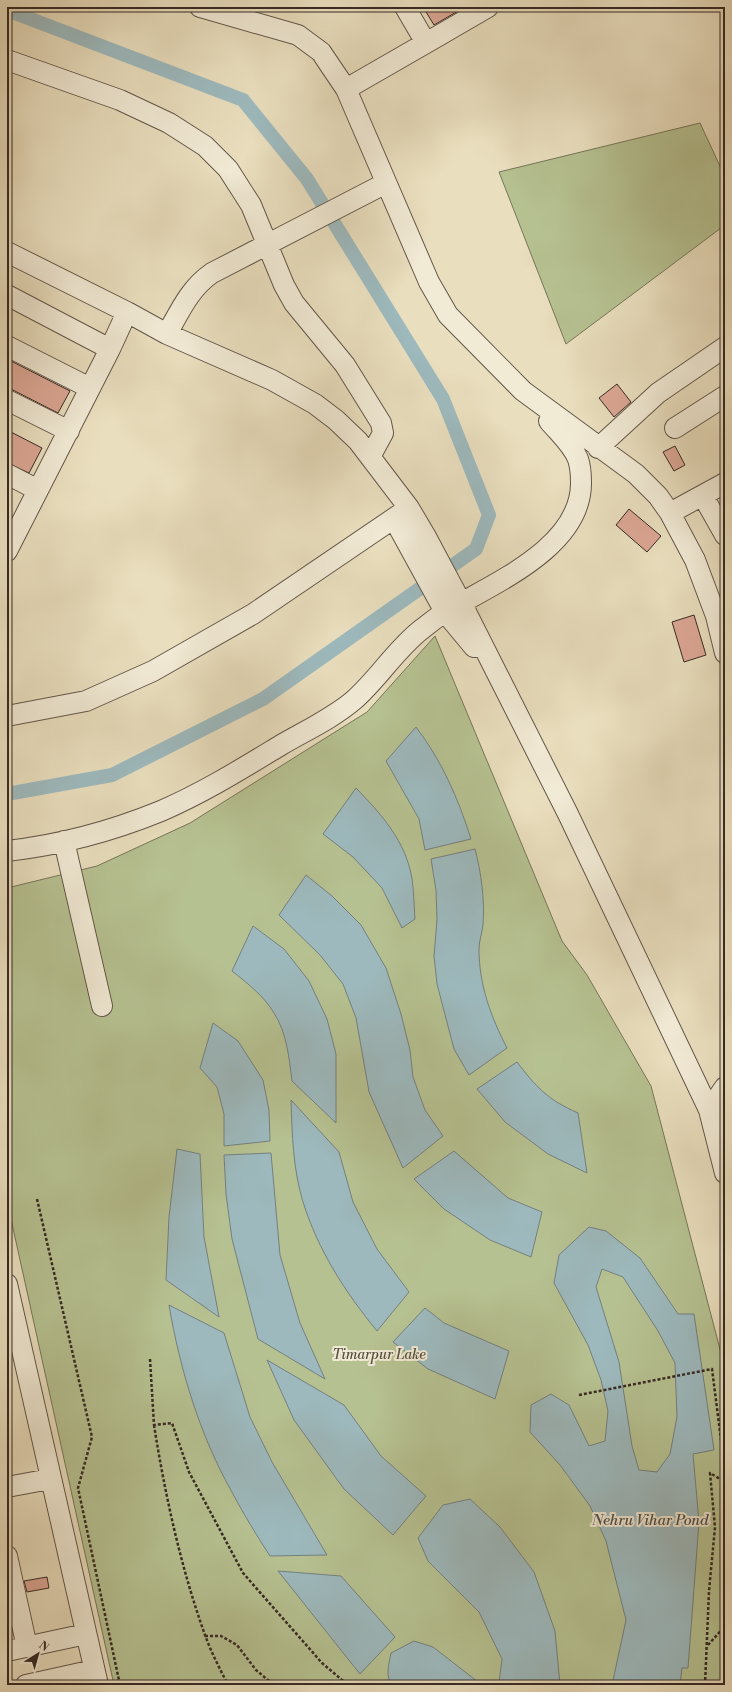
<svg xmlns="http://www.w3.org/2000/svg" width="732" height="1692" viewBox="0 0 732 1692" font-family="'Libre Bodoni',serif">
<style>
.green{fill:#b6c191;stroke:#76765a}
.water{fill:#9db9bd;stroke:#748080;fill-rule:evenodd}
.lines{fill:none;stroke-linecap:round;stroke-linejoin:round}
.canal{stroke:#9db9bd;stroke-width:14}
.building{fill:#dca795;stroke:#362a24}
.minor-casing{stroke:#63574a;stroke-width:22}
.path{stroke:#362a24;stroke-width:2.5;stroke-dasharray:3 2;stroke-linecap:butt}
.minor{stroke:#f1ead5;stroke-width:20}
.labels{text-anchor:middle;stroke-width:4;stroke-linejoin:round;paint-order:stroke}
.park-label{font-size:14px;font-style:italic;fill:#56503f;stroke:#f1ead5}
.water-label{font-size:15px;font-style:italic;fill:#504e4a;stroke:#f1ead5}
</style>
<rect width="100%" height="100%" fill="#e9debe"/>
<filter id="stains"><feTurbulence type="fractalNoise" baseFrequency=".005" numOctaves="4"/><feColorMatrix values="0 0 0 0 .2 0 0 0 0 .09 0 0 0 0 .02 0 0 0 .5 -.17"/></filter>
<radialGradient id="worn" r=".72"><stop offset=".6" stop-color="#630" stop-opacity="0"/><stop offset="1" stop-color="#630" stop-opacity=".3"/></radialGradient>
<path class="green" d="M 700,123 L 725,177 L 725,225 L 566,344 L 499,172 Z
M 435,636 L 562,941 L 587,975 L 651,1086 L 721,1353 L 725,1374 L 725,1685 L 114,1685 L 7,1201 L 7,888 L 97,866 L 190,823 L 367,712 Z"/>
<path class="water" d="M 416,727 C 442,761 458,798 471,839 L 425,850 L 419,819 L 386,761 Z
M 356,788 C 381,814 406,841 412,879 C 414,892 414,906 415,919 L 402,928 L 382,888 L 353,857 L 323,834 Z
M 475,849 C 481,872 485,900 483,925 C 482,933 479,941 479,949 C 479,985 491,1017 507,1048 L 469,1075 L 454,1049 L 437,984 L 434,956 L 437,920 L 436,890 L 431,859 Z
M 306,875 L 332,896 L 361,925 L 386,968 L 401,1014 L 410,1050 L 413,1077 L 425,1110 L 443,1136 L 403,1168 L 369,1092 L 356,1018 L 343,984 L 320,955 L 279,915 Z
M 253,926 L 284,949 L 309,981 L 327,1019 L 336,1054 L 336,1123 L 292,1081 C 289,1058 287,1033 274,1013 C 264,996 247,983 232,971 Z
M 213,1023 L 238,1041 L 263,1080 L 269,1110 L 270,1141 L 224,1146 L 224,1114 L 217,1087 L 200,1068 Z
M 517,1062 C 536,1087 548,1100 578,1113 L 587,1173 L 548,1154 L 505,1122 L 477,1089 Z
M 291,1100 L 339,1152 L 353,1202 L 377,1249 L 409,1292 L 377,1331 C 345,1292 318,1250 303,1202 C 293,1169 292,1134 291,1100 Z
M 177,1149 L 200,1154 L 204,1237 L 219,1317 L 166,1280 L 169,1217 Z
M 454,1151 L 508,1198 L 542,1212 L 531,1257 L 490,1240 L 444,1209 L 414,1179 Z
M 271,1153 L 280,1255 L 300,1323 L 325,1379 L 258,1339 L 232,1239 L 226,1194 L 224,1155 Z
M 589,1227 L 606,1231 L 640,1258 L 678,1314 L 694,1314 L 714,1450 L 693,1454 L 699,1522 L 688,1668 L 682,1668 L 680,1685 L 612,1685 L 626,1620 L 606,1541 L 590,1506 L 560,1465 L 530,1432 L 531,1405 L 551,1394 L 569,1405 L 589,1446 L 605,1441 L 608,1411 L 601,1380 L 588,1345 L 554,1283 L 559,1255 ZM 602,1269 L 623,1277 L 658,1331 L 675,1363 L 677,1417 L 670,1454 L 657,1472 L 639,1470 L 632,1446 L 619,1362 L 596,1287 Z
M 169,1305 L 224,1333 L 250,1417 L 272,1462 L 327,1555 L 270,1556 C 257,1536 244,1515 233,1494 C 200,1436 180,1370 169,1305 Z
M 425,1308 L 444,1323 L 509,1351 L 495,1399 L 428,1369 L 393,1342 Z
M 267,1360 L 344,1405 L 381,1456 L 426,1496 L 393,1535 L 344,1489 L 294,1420 Z
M 470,1499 L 500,1527 L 534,1572 L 555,1631 L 560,1685 L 493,1685 L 499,1683 L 502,1659 L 479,1612 L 428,1561 L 418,1538 L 443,1505 Z
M 278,1571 L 341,1576 L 395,1637 L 360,1674 Z
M 414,1641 L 433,1647 L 482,1685 L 392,1685 C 385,1677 389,1663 391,1653 Z"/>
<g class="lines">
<path class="canal" d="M 7,10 L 243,100 L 307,179 L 443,399 L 489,515 L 476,549 L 263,699 L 112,775 L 7,794"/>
</g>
<path class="building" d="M 423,7 L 465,7 L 434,25 Z
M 7,359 L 70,391 L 58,413 L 7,387 Z
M 617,384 L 631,402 L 614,417 L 599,398 Z
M 7,430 L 42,448 L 29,473 L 7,463 Z
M 675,446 L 685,465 L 674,471 L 663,452 Z
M 629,509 L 661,536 L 647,552 L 616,525 Z
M 694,615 L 706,655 L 684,662 L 672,622 Z
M 47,1577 L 49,1588 L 27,1592 L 24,1581 Z"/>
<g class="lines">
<g class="minor-casing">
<path id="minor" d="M 200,7 L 298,35 L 321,52 L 346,89 L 429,282 L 448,315 L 523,391 L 636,474 L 658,496 L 670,513 L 695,560 L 716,616 L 725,653
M 426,43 L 488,7
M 7,60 L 120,100 L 169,123 L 205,146 L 228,169 L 251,205 L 284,285 L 294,303 L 345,365 L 381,423 L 383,433 L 370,457
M 346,89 L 426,43 L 405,7
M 7,252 L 127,312 L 167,334 L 272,380 L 315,404 L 336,420 L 358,441 L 409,508 L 425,535 L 466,612 L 568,814 L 709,1110 L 725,1173
M 7,295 L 110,349
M 167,334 C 180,311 190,288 212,273 L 386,183
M 7,346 L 90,388
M 7,400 L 69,431
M 675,428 L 725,396
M 598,448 L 658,393 L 725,347
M 7,474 L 38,490
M 703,496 L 725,535
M 670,513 L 725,483
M 394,519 L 445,612 L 474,647
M 7,551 L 110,349 L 127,312
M 7,716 L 86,701 L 153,671 L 253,614 L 409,508
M 64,841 L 102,1006
M 7,851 C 60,845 112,831 161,811 C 203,793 243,768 281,745 C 305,731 333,718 354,700 C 379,678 396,649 422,629 C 430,623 438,616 447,611 C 494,583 582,547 581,482 C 581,475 580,465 578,459 C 572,444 559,433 549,421
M 709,1110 L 725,1087
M 7,1284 L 98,1685
M 7,1487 L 50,1479
M 7,1556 L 27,1647
M 7,1651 L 86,1634
M 26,1685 L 94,1670"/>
</g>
<path class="path" d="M 37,1199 L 92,1437 L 78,1488 L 120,1685
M 150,1359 L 154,1425 L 172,1423 L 189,1472 L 243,1573 L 322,1663 L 348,1685
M 579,1395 L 712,1369 L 725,1471
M 154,1425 C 165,1495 181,1568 205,1635 C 211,1652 220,1669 228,1685
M 205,1636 L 221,1636 L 237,1645 L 256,1670 L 274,1685
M 708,1645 L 725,1626
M 705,1685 L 709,1591 L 715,1527 L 710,1473 L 725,1482"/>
<use href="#minor" class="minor"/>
</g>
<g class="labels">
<g class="park-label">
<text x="379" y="1359">Timarpur Lake</text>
</g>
<g class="water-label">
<text x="650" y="1525">Nehru Vihar Pond</text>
</g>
</g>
<rect width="732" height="1692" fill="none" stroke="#e9debe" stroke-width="24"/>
<rect x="8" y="8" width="716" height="1676" fill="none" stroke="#362a24" stroke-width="2"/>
<rect x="12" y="12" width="708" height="1668" fill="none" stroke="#362a24"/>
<g transform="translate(38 1654) rotate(37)" stroke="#f1ead5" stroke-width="3" paint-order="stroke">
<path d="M0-3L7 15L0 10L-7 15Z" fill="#362a24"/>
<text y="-6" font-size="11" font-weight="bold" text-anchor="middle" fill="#362a24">N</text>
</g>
<rect width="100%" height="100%" filter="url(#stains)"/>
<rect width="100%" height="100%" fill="url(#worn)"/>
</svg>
